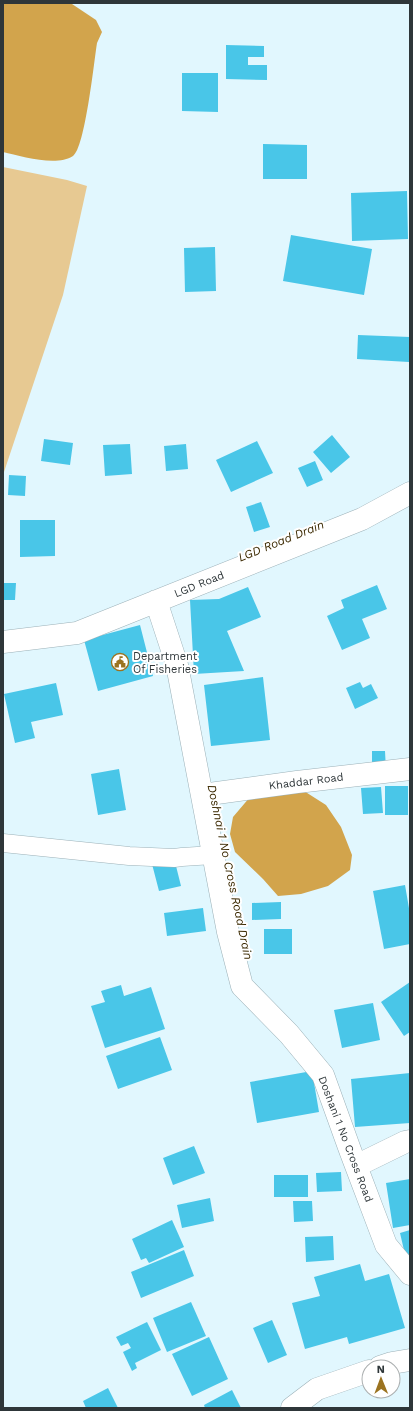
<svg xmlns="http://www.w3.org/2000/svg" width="413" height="1411" viewBox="0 0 413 1411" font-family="'Work Sans',sans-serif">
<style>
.green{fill:#e7c992}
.water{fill:#d2a44c}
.building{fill:#49c6e8}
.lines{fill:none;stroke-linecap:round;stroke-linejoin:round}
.street-casing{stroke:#9cb1b8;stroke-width:19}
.secondary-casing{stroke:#9cb1b8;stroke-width:23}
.street{stroke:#fff;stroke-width:18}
.secondary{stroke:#fff;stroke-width:22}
.labels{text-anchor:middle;stroke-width:4;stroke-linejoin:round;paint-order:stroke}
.street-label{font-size:11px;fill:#2e3639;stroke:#fff}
.poi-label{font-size:11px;fill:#2e3639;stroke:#fff;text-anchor:start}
.water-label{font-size:12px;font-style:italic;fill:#3b2901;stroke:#fff}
</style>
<rect width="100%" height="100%" fill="#e1f7fe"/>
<path class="green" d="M 3,167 L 67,180 L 87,186 L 63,295 L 3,475 Z"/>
<path class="water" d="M 3,3 L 67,3 L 72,4 L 96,20 L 102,32 L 97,43 C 94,62 85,148 73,156 C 56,167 21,156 3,152 Z
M 304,791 L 326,805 L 341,827 L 352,855 L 350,870 L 328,886 L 301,894 L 278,896 L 263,879 L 235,852 L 230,834 L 233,817 L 250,797 Z"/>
<path class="building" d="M 226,45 L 264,46 L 264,57 L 248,57 L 248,65 L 267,65 L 267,80 L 226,79 Z
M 182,73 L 218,73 L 218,112 L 182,111 Z
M 263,144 L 307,145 L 307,179 L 263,179 Z
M 407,191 L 408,239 L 352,241 L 351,193 Z
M 291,235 L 372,249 L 364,295 L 283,281 Z
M 215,247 L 216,291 L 185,292 L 184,248 Z
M 358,335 L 410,337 L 409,362 L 357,359 Z
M 332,435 L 350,457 L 331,473 L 313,452 Z
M 44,439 L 73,443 L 70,465 L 41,461 Z
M 257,441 L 273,473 L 231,492 L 216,460 Z
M 130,444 L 132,474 L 105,476 L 103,445 Z
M 186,444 L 188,469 L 166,471 L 164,446 Z
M 315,461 L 323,480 L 307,487 L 298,468 Z
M 9,475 L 26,476 L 25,496 L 8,495 Z
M 261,502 L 270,527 L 254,532 L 246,507 Z
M 20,520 L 55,520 L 55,556 L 20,557 Z
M 3,583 L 16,583 L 15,600 L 3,600 Z
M 377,585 L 387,609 L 362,619 L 370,638 L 342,650 L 327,616 L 344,608 L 341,600 Z
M 248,587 L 261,617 L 227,631 L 244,671 L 194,674 L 190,600 L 219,599 Z
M 140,625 L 153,676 L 98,691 L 84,640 Z
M 263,677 L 270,740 L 211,746 L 204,685 Z
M 360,682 L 363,688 L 371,684 L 378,698 L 355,709 L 346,688 Z
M 56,683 L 63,715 L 31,722 L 35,738 L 15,743 L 4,694 Z
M 372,751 L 385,751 L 386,770 L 372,771 Z
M 119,769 L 126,810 L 98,815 L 91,774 Z
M 385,786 L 408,786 L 408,815 L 385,815 Z
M 381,787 L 383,813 L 363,814 L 361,788 Z
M 174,858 L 181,886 L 159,891 L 152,864 Z
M 405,885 L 410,914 L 410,944 L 384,949 L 373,891 Z
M 281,902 L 281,919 L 252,920 L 252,903 Z
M 203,908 L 206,931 L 167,936 L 164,913 Z
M 264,929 L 292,929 L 292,954 L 264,954 Z
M 410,982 L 410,1032 L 404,1036 L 381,1002 Z
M 121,985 L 124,996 L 151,987 L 165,1029 L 105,1048 L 91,1006 L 105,1002 L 101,991 Z
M 373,1003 L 380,1040 L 342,1048 L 334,1010 Z
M 160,1037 L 172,1070 L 118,1089 L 106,1056 Z
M 312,1071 L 319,1112 L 257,1123 L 250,1082 Z
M 410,1073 L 410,1123 L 355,1127 L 351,1079 Z
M 194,1146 L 205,1173 L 173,1185 L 163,1158 Z
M 341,1172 L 342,1191 L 317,1192 L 316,1173 Z
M 274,1175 L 308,1175 L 308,1197 L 274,1197 Z
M 410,1179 L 410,1225 L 393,1228 L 386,1183 Z
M 210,1198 L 214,1221 L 182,1228 L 177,1205 Z
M 293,1201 L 312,1201 L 313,1221 L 294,1222 Z
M 172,1220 L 184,1247 L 149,1263 L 146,1258 L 141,1260 L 132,1239 Z
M 410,1230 L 410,1263 L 407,1263 L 400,1233 Z
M 333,1236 L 334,1260 L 306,1262 L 305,1237 Z
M 184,1250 L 194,1276 L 141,1298 L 131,1272 Z
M 360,1264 L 365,1281 L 389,1274 L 405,1328 L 349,1344 L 347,1337 L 305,1349 L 292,1303 L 320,1296 L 314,1277 Z
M 191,1302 L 206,1336 L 167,1352 L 153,1318 Z
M 272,1320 L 287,1355 L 268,1363 L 253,1328 Z
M 147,1322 L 161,1350 L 135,1363 L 137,1368 L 132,1371 L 123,1352 L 131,1348 L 128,1343 L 121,1346 L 116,1337 Z
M 209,1337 L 228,1379 L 192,1396 L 172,1354 Z
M 108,1388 L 118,1408 L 86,1408 L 83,1401 Z
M 232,1390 L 241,1408 L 205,1408 L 204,1405 Z"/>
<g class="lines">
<g class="street-casing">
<path id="street" d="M 3,843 L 129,856 L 174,858 L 182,857 L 213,855"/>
</g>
<g class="secondary-casing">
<path id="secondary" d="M 156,601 L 177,665 L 228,932 L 242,986 L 289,1034 L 323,1075 L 350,1150 L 386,1245 L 410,1274
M 3,642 L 77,633 L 362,519 L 410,493
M 202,795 L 297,782 L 410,769
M 356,1166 L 405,1142 L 410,1141
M 380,1367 L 392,1363 L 410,1360
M 292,1408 L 317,1389 L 369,1371"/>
</g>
<use href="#street" class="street"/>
<use href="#secondary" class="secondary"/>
</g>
<defs>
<g id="civic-ring" transform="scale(0.9)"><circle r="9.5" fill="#fff" stroke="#9b7320" stroke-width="1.5"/><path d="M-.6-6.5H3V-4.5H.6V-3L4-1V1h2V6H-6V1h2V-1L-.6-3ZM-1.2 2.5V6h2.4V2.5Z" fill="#9b7320"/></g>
</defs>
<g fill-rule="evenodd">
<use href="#civic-ring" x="120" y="662"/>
</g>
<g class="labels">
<g class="street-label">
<text transform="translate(199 584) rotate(-22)" y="4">LGD Road</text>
<text transform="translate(306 781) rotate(-7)" y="4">Khaddar Road</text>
<text transform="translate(346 1139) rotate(69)" y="4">Doshani 1 No Cross Road</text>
</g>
<g class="poi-label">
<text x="133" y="660">Department<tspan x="133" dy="13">Of Fisheries</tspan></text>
</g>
<g class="water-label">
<text transform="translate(281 541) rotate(-22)" y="4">LGD Road Drain</text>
<text transform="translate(230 872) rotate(78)" y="4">Doshnai 1 No Cross Road Drain</text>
</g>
</g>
<rect width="413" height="1411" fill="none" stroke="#2e3639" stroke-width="8"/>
<g transform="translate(381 1379) rotate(359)"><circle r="19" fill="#ffffff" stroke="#abafb0"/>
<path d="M0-3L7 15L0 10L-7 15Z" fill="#9b7320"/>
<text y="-6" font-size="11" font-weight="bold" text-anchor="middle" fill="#2e3639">N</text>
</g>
</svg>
